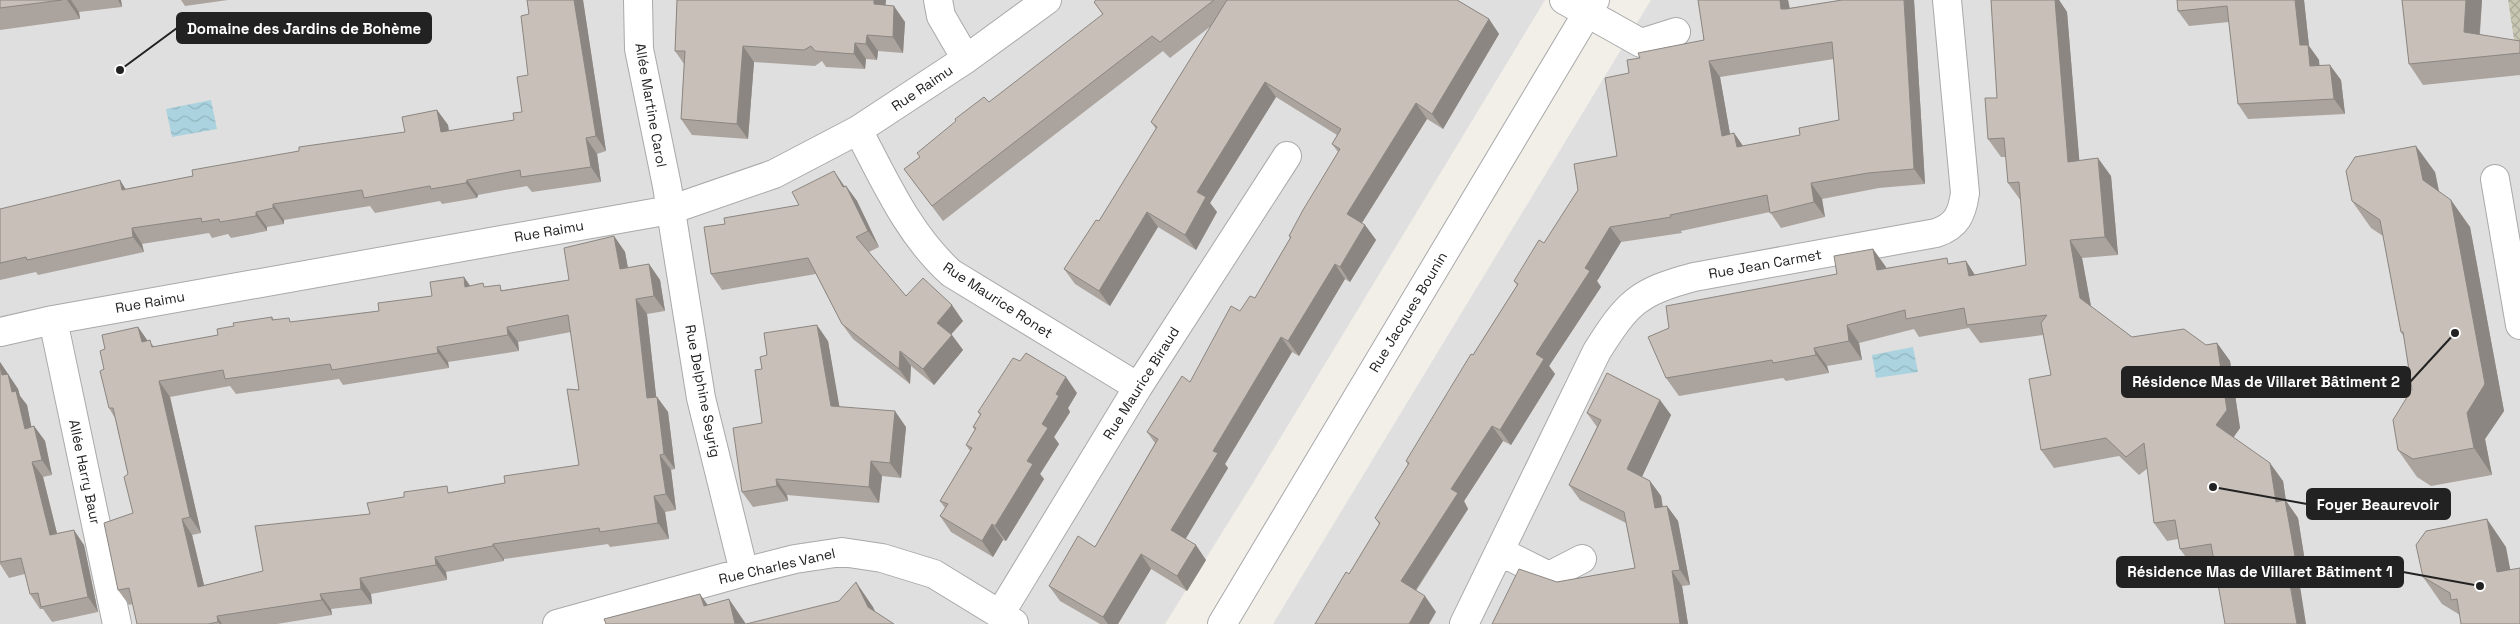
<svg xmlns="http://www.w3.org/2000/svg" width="2520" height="624" viewBox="0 0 2520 624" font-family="'Space Grotesk',sans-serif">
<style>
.residential{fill:#e0dfdf}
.construction{fill:url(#construction-cross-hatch)}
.water{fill:url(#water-waves)}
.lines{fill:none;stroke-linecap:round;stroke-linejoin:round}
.minor-casing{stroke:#a9a9a9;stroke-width:30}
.minor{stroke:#fff;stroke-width:28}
.wall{fill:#aba49e;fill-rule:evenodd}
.shaded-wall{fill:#8b8681}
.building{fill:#c7bfb8;stroke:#8b8681;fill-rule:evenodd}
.labels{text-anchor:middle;stroke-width:4;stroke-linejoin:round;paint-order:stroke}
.street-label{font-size:14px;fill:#222;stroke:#fff}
.leader{fill:none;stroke:#222;stroke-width:2}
.callout-dot{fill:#222;stroke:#fff;stroke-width:2}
.callout{fill:#222;stroke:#222;stroke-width:2}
.callout-label{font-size:15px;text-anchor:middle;font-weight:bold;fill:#fff}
</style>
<defs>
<pattern id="construction-cross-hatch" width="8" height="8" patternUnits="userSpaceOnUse" patternTransform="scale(1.25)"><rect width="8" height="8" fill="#c7c7b4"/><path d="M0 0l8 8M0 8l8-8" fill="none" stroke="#abab9a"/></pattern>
<pattern id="water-waves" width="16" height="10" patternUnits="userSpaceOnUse" patternTransform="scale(1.25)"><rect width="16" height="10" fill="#aad3df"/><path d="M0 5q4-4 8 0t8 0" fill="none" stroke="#92b5bf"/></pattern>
</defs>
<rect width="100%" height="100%" fill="#f2efe9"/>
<path class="residential" d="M 0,0 L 1545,0 L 1253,483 L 1165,624 L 0,624 Z
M 1651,0 L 2508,0 L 2520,79 L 2520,624 L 1273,624 Z"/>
<path class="construction" d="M 2508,0 L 2520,0 L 2520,79 Z"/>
<path class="water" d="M 211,100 L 217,129 L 172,137 L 166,109 Z
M 1913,347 L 1918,372 L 1876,378 L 1872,355 Z"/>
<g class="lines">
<g class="minor-casing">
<path id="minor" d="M 638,0 L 639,49 L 667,186 L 701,398 L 744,572
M 938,0 L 941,16 L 966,59
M 1564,0 L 1641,43 L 1676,32
M 858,130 C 885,181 908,234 951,273 L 1138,387
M 2495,179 L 2520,325
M 53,320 L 117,624
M 0,332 L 53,320 L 670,210 L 774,174 L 858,130 L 966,59 L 1047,0
M 1501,552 L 1549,576 L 1582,559
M 1000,614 L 1138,387 L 1287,156
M 557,624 L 744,572 L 795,559 L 842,552 L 882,558 L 934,574 L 1014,623
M 1222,624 L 1595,0
M 1464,624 L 1597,351 C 1628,302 1638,292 1694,277 L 1936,233 C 1957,226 1962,214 1965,193 L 1947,0"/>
</g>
<use href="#minor" class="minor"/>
</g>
<path class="wall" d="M 0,0 L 121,0 L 122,7 L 79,12 L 80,19 L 0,30 Z
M 181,0 L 228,0 L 185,6 Z
M 527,0 L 583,0 L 606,151 L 597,154 L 601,182 L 532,192 L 527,186 L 478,195 L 477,198 L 442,204 L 440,201 L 375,213 L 370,206 L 284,220 L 284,224 L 267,227 L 267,231 L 231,238 L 228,234 L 212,238 L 209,233 L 142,244 L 144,252 L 38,275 L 36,272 L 0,280 L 0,209 L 126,189 L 193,176 L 299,151 L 405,132 L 437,110 L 448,125 L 449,131 L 514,120 L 522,112 L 528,75 L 529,14 Z
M 677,0 L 886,0 L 885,5 L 905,22 L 903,53 L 878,51 L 877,60 L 866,59 L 865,69 L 826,67 L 822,61 L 815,66 L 754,62 L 748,139 L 692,135 L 681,119 L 684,64 L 675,51 Z
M 1096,0 L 1457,0 L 1489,19 L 1499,34 L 1443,129 L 1427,119 L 1362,223 L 1365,225 L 1376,240 L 1350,282 L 1345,279 L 1299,356 L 1292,352 L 1225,464 L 1228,468 L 1185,538 L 1206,560 L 1187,591 L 1151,569 L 1118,624 L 1100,624 L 1060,601 L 1049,586 L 1095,547 L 1155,443 L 1147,432 L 1190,382 L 1240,311 L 1255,298 L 1290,238 L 1289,236 L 1338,152 L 1332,144 L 1337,135 L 1276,97 L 1210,203 L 1217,212 L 1196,250 L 1158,227 L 1110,306 L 1075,284 L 1064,269 L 1099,221 L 1156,129 L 1151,122 L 1211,26 L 1170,58 L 1163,51 L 943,221 L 904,169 L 1103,15 L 1094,2 Z
M 1698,0 L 1788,0 L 1790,8 L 1842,0 L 1914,0 L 1925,184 L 1879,188 L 1822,199 L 1825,217 L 1781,228 L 1770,212 L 1681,231 L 1682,233 L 1621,242 L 1597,281 L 1601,287 L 1549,366 L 1555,374 L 1511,445 L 1503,441 L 1464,501 L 1468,509 L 1416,591 L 1436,612 L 1349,574 L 1379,524 L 1375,518 L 1408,465 L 1406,461 L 1517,285 L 1514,281 L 1617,156 L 1629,73 L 1640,58 L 1704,40 ZM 1834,59 L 1839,120 L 1800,135 L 1743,146 L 1734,133 L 1730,134 L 1720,77 Z
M 1991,0 L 2059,0 L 2067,12 L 2079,160 L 2111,176 L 2118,255 L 2082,258 L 2091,307 L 2132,337 L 2206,345 L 2217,343 L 2230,361 L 2240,428 L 2233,437 L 2283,481 L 2286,501 L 2298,518 L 2307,574 L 2300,586 L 2215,564 L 2193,567 L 2180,549 L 2178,539 L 2167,541 L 2154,523 L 2148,468 L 2139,475 L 2119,456 L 2054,468 L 2041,450 L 2051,375 L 2043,335 L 1980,343 L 1969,328 L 1919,337 L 1914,329 L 1859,343 L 1862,360 L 1827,366 L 1829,373 L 1786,381 L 1783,378 L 1679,396 L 1666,378 L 1837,274 L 1873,249 L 1886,268 L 1951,264 L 1966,261 L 1975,275 L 2026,265 L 2021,201 L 2008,183 L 2006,157 L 2001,157 L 1988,139 L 1997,98 Z
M 2177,0 L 2304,0 L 2309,46 L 2319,60 L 2319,65 L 2341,80 L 2345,114 L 2248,119 L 2238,104 L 2229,22 L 2189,26 L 2178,11 Z
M 2402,0 L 2482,0 L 2480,34 L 2520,53 L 2520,75 L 2423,85 L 2409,64 Z
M 2435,172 L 2439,191 L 2470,227 L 2504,411 L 2485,439 L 2492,475 L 2431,486 L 2417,477 L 2398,450 L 2412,389 L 2404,337 L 2401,332 L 2383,236 L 2371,228 L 2352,201 Z
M 846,186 L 857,201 L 879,247 L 869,252 L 906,296 L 963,321 L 951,334 L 963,350 L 934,385 L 911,366 L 910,384 L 853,339 L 842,324 L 816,274 L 722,290 L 711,274 L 725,224 L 799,205 Z
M 614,236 L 625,252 L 628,268 L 649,264 L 660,280 L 665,311 L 647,314 L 656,397 L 657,397 L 668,412 L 675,469 L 671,470 L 676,510 L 665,512 L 669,539 L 610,547 L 608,544 L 504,559 L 504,561 L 446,572 L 447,580 L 371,594 L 372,604 L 331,609 L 332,615 L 277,624 L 137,624 L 133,604 L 129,605 L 118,590 L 133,513 L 128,474 L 115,418 L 109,408 L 104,369 L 105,349 L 138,327 L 148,341 L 155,347 L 218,335 L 234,326 L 272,317 L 274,320 L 292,322 L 379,311 L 432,296 L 464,277 L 470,286 L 485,287 L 503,290 L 569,280 ZM 571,332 L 579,390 L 579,465 L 505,483 L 451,492 L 370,514 L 263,571 L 204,585 L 192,535 L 201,533 L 170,397 L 230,386 L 236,394 L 339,379 L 343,385 L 449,368 L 448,362 L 519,351 L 518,342 Z
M 828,341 L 839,407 L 906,427 L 901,478 L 882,476 L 879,503 L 787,495 L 788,501 L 753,507 L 742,492 L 762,423 L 762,369 Z
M 0,362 L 18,389 L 20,396 L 27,405 L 31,427 L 34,426 L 45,441 L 52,475 L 43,477 L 57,533 L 84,545 L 98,612 L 52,622 L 43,609 L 40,609 L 30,594 L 25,574 L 9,578 L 0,564 Z
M 1077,393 L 1068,408 L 1070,412 L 1054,437 L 1059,444 L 1040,474 L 1044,479 L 1006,541 L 1003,540 L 993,557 L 951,532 L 940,516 L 945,508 L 940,501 L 970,451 L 966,445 L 975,430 L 973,427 L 980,415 L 978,412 Z
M 1660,400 L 1671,415 L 1642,477 L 1650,481 L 1661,496 L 1663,507 L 1667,506 L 1678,521 L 1690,585 L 1682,586 L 1688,624 L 1492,624 L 1557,582 L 1635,568 L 1626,523 L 1580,500 L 1569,485 L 1597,427 L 1587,413 Z
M 2506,547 L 2460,615 L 2442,604 L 2423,577 Z"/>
<path class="shaded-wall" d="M 67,0 L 71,0 L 79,12 L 80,19 Z
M 118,0 L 121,0 L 122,7 Z
M 574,0 L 583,0 L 606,151 L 596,136 Z
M 874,0 L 886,0 L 884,20 L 874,4 Z
M 1780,0 L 1788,0 L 1792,24 L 1781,9 Z
M 1904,0 L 1914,0 L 1925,184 L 1914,169 Z
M 2055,0 L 2059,0 L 2067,12 L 2081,180 L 2068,162 Z
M 2295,0 L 2304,0 L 2309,46 L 2319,60 L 2321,81 L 2310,66 L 2300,45 Z
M 2466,0 L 2482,0 L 2478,53 L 2464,32 Z
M 894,6 L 905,22 L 903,53 L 893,37 Z
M 1489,19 L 1499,34 L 1443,129 L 1432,114 Z
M 867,35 L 878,51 L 877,60 L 866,44 Z
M 855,43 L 866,59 L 865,69 L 854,54 Z
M 743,46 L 754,62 L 748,139 L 737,124 Z
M 1709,61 L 1720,77 L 1733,151 L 1722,136 Z
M 2330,65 L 2341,80 L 2345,114 L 2334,99 Z
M 1265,82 L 1276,97 L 1210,203 L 1217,212 L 1196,250 L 1185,235 L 1197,192 Z
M 1416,103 L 1427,119 L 1358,229 L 1347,214 Z
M 437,110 L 448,125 L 451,148 L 441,132 Z
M 1734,133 L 1745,149 L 1737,147 Z
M 586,138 L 597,154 L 601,182 L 591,167 Z
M 2416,146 L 2435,172 L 2442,207 L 2423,180 Z
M 2098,158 L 2111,176 L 2118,255 L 2105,237 Z
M 834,171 L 845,187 L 843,187 Z
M 120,180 L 130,196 L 122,190 Z
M 467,180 L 478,195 L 477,198 L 466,183 Z
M 1811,183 L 1822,199 L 1825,217 L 1814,202 Z
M 846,186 L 857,201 L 879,247 L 868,231 Z
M 2451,200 L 2470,227 L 2504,411 L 2485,439 L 2492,475 L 2474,448 L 2467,413 Z
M 273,204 L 284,220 L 284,224 L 273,208 Z
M 256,212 L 267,227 L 267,231 L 256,216 Z
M 1147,212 L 1158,227 L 1110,306 L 1099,291 Z
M 1365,225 L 1376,240 L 1350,282 L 1340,267 Z
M 1610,227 L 1621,242 L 1597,281 L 1601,287 L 1549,366 L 1555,374 L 1511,445 L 1500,430 L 1536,354 L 1585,268 Z
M 132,228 L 142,244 L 144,252 L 133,237 Z
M 614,236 L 625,252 L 631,285 L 620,269 Z
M 2070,240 L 2082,258 L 2093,317 L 2080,298 Z
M 1873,249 L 1886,267 L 1889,288 L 1877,270 Z
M 1966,261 L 1978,280 L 1969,276 Z
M 649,264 L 660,280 L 665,311 L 654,296 Z
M 1335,264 L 1345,279 L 1299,356 L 1288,341 Z
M 464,277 L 475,293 L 465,287 Z
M 636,299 L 647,314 L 658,413 L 647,398 Z
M 952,305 L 963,321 L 948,338 L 937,323 Z
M 817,325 L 828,341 L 842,421 L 831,406 Z
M 1847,325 L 1859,343 L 1862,360 L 1849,341 Z
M 138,327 L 149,343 L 142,342 Z
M 507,327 L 518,342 L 519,351 L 508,335 Z
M 952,335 L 963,350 L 934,385 L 923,369 Z
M 1281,337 L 1292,352 L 1225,464 L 1228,468 L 1182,545 L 1171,530 L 1213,451 Z
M 2217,343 L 2230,361 L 2240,428 L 2229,444 L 2216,425 Z
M 437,347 L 448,362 L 449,368 L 438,353 Z
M 1814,348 L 1827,366 L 1829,373 L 1816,355 Z
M 900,351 L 911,366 L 910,384 L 899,369 Z
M 0,362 L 18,389 L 20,396 L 27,405 L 35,444 L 25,429 L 2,375 L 0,366 Z
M 1066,377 L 1077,393 L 1068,408 L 1070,412 L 1054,437 L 1059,444 L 1040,474 L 1044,479 L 1006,541 L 995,526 L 1027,461 L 1042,424 L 1056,394 Z
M 159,381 L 170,397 L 201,533 L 190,517 Z
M 657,397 L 668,412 L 675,469 L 664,454 Z
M 1660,400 L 1671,415 L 1638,485 L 1627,469 Z
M 895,411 L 906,427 L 901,478 L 890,463 Z
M 34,426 L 45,441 L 52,475 L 42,460 Z
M 1492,426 L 1503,441 L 1464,501 L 1468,509 L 1411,597 L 1401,581 L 1451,489 Z
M 660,455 L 671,470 L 676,510 L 666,494 Z
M 871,461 L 882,476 L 879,503 L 869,487 Z
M 32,462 L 43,477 L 61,550 L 50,535 Z
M 2270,463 L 2283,481 L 2286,501 L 2298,518 L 2307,574 L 2300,586 L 2306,624 L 2297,624 L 2276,502 Z
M 776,479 L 787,495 L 788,501 L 777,486 Z
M 1650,481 L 1661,496 L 1665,523 L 1655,508 Z
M 654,496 L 665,512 L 669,539 L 658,523 Z
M 1667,506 L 1678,521 L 1690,585 L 1680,570 Z
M 182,519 L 192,535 L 208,602 L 198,587 Z
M 2487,519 L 2506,547 L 2516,600 L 2497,572 Z
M 992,524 L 1003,540 L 993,557 L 982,541 Z
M 74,530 L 84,545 L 98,612 L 88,597 Z
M 493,544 L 504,559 L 504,561 L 493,546 Z
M 1196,545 L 1206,560 L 1187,591 L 1177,576 Z
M 1141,554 L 1151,569 L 1118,624 L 1108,624 L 1103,617 Z
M 435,557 L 446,572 L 447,580 L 436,565 Z
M 1672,571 L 1682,586 L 1688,624 L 1680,624 Z
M 360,578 L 371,594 L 372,604 L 361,589 Z
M 856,582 L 873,607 L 881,624 L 868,607 Z
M 320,594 L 331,609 L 332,615 L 322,600 Z
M 700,594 L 717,618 L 704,606 Z
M 1425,596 L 1436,612 L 1429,624 L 1409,624 Z
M 729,599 L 746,624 L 735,624 Z
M 217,616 L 222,624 L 220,624 L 218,622 Z"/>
<path class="building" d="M 0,0 L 62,0 L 0,8 Z
M 527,0 L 574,0 L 596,136 L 586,138 L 591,167 L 521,177 L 520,170 L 467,180 L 466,183 L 431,189 L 430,186 L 364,198 L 362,190 L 273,204 L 273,208 L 256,212 L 256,216 L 220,222 L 219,219 L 202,222 L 201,218 L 132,228 L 133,237 L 27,260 L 26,257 L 0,263 L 0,209 L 120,180 L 122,190 L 193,176 L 192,170 L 299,151 L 299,147 L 405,132 L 402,117 L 437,110 L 441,132 L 514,120 L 513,113 L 522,112 L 517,77 L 528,75 L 521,16 L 529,14 Z
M 677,0 L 874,0 L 874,4 L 894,6 L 893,37 L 867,35 L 866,44 L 855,43 L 854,54 L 815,51 L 811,46 L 804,50 L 743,46 L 737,124 L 681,119 L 685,51 L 675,51 Z
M 1096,0 L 1214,0 L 1160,42 L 1152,36 L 932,206 L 904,169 L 920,157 L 917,153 L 956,121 L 955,119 L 984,97 L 989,102 L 1103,14 L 1094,2 Z
M 1227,0 L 1457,0 L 1489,19 L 1432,114 L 1416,103 L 1347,214 L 1365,225 L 1340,267 L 1335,264 L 1288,341 L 1281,337 L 1213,451 L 1218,453 L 1171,530 L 1196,545 L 1177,576 L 1141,554 L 1103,617 L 1049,586 L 1078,536 L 1095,547 L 1158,439 L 1147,432 L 1182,376 L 1190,382 L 1231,306 L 1240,311 L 1250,296 L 1255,298 L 1291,237 L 1289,236 L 1303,210 L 1340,149 L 1332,144 L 1341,129 L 1265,82 L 1197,192 L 1206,197 L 1185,235 L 1147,212 L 1099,291 L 1064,269 L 1096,220 L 1099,221 L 1157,127 L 1151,122 Z
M 1698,0 L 1780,0 L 1781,9 L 1786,9 L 1842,0 L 1904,0 L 1914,169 L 1868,173 L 1811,183 L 1814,202 L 1770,213 L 1767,195 L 1670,215 L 1671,217 L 1610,227 L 1585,268 L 1590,271 L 1536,354 L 1544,359 L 1500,430 L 1492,426 L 1451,489 L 1458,493 L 1401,581 L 1425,596 L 1409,624 L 1315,624 L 1346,572 L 1349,574 L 1380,523 L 1375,518 L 1409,463 L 1406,461 L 1471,354 L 1473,355 L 1518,284 L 1514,281 L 1539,240 L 1544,243 L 1578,190 L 1574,164 L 1617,156 L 1605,78 L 1629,73 L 1627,60 L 1640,58 L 1638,53 L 1704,40 ZM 1832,42 L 1839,120 L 1799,128 L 1800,135 L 1737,147 L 1734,133 L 1722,136 L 1709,61 Z
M 1991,0 L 2055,0 L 2068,162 L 2098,158 L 2105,237 L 2070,240 L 2080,298 L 2132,337 L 2184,329 L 2206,345 L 2217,343 L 2227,410 L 2216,425 L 2270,463 L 2276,502 L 2285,500 L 2295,556 L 2287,568 L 2297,624 L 2225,624 L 2211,544 L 2180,549 L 2175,520 L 2154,523 L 2144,443 L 2126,457 L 2106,438 L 2041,450 L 2029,379 L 2051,375 L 2041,323 L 2047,315 L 1967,325 L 1964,308 L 1906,319 L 1905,310 L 1847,325 L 1849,341 L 1814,348 L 1816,355 L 1773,363 L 1772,360 L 1666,378 L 1648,337 L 1669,328 L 1666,306 L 1837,274 L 1834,256 L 1873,249 L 1877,270 L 1947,258 L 1948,264 L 1966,261 L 1969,276 L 2026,265 L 2019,182 L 2008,183 L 2004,138 L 1988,139 L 1985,98 L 1997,98 Z
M 2177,0 L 2295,0 L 2300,45 L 2308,45 L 2310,66 L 2330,65 L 2334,99 L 2238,104 L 2227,6 L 2178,11 Z
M 2402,0 L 2466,0 L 2464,32 L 2520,41 L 2520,53 L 2409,64 Z
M 2416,146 L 2423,180 L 2451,200 L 2485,384 L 2467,413 L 2474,448 L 2413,459 L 2398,450 L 2393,420 L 2412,389 L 2403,332 L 2401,332 L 2380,220 L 2352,201 L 2346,171 L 2355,157 Z
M 834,171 L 843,187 L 846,186 L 868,231 L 856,237 L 906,296 L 923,278 L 952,305 L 937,323 L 952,335 L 923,369 L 900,351 L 899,369 L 842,324 L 808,258 L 711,274 L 704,227 L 725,224 L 724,218 L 799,205 L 792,192 Z
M 614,236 L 620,269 L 649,264 L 654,296 L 636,299 L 647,398 L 657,397 L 664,454 L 660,455 L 666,494 L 654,496 L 658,523 L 600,532 L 599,528 L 493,544 L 493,546 L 435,557 L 436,565 L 360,578 L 361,589 L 320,594 L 322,600 L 217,616 L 218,622 L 208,624 L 137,624 L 129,588 L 118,590 L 104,523 L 133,513 L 124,477 L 128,474 L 113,408 L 109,408 L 100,371 L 104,369 L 100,351 L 105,349 L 102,335 L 138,327 L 142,342 L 150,340 L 152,347 L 218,335 L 217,329 L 234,326 L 233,323 L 272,317 L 272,320 L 289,318 L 290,322 L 379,311 L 378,303 L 432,296 L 430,282 L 464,277 L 465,287 L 483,283 L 484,287 L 500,285 L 501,291 L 569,280 L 564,248 ZM 568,315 L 579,390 L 567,389 L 579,465 L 504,476 L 505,483 L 448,493 L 447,486 L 404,492 L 404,497 L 367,503 L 370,514 L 255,526 L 263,571 L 198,587 L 182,519 L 190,517 L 159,381 L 223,370 L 225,379 L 330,364 L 332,370 L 438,353 L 437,347 L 508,335 L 507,327 Z
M 817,325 L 831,406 L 895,411 L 890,463 L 871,461 L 869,487 L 776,479 L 777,486 L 742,492 L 733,428 L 762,423 L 755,370 L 762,369 L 760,357 L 767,355 L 764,333 Z
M 1026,353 L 1066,377 L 1056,394 L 1059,396 L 1042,424 L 1048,428 L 1027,461 L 1033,464 L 995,526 L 992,524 L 982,541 L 940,516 L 948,504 L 940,501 L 972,448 L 966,445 L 976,428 L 973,427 L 981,414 L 978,412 L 1013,358 L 1020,361 Z
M 0,366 L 2,375 L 8,374 L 12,392 L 16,391 L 25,429 L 34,426 L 42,460 L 32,462 L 50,535 L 74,530 L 88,597 L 41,607 L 38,593 L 30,594 L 21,558 L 0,562 Z
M 1607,373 L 1660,400 L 1627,469 L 1650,481 L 1655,508 L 1667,506 L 1680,570 L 1672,571 L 1680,624 L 1492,624 L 1519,569 L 1557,582 L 1635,568 L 1624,512 L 1569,485 L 1601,420 L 1587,413 Z
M 2487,519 L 2497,572 L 2520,568 L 2520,624 L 2461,624 L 2457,599 L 2451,600 L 2450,593 L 2423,577 L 2416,545 L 2426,531 Z
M 856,582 L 868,607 L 894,624 L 746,624 L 839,601 Z
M 700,594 L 704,606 L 729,599 L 735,624 L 606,624 L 604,619 Z"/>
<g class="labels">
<g class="street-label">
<text transform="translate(922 88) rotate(-34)" y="5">Rue Raimu</text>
<text transform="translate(651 105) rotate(80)" y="5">Allée Martine Carol</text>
<text transform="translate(549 231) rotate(-10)" y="5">Rue Raimu</text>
<text transform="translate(1765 264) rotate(-10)" y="5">Rue Jean Carmet</text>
<text transform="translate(998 300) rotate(33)" y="5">Rue Maurice Ronet</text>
<text transform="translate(150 302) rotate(-10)" y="5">Rue Raimu</text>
<text transform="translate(1408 312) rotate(-59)" y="5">Rue Jacques Bounin</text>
<text transform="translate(1141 383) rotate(-58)" y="5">Rue Maurice Biraud</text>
<text transform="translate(703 391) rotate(79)" y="5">Rue Delphine Seyrig</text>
<text transform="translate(85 472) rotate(78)" y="5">Allée Harry Baur</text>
<text transform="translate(777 566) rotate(-13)" y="5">Rue Charles Vanel</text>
</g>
</g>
<path class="leader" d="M120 70L177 28M2455 333L2410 382M2213 487L2307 504M2480 586L2403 572"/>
<g class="callout-dot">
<circle cx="120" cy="70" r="5"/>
<circle cx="2455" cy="333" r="5"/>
<circle cx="2213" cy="487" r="5"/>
<circle cx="2480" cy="586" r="5"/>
</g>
<g class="callout">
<rect x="177" y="13" width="254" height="30" rx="5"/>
<rect x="2122" y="367" width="288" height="30" rx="5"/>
<rect x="2307" y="489" width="143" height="30" rx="5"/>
<rect x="2117" y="557" width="286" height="30" rx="5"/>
</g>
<g class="callout-label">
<text x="304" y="34">Domaine des Jardins de Bohème</text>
<text x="2266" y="387">Résidence Mas de Villaret Bâtiment 2</text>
<text x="2378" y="510">Foyer Beaurevoir</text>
<text x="2260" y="577">Résidence Mas de Villaret Bâtiment 1</text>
</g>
</svg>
